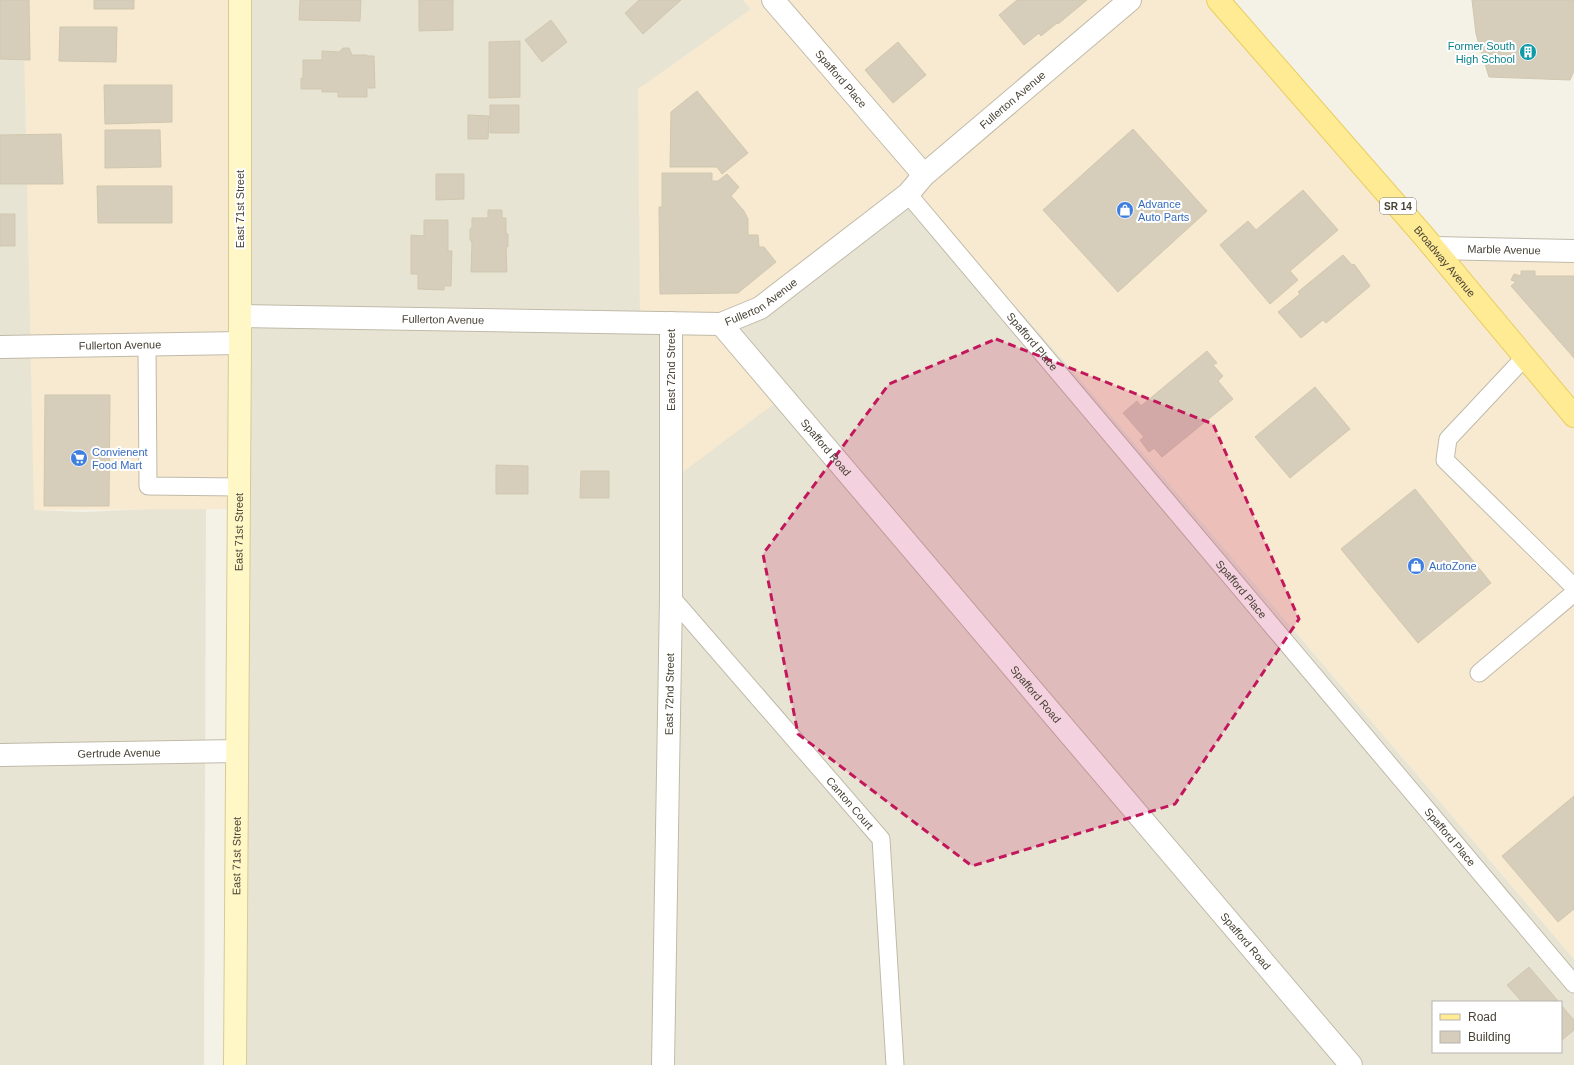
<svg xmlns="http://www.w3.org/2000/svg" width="1574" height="1065" viewBox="0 0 1574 1065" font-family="Helvetica,sans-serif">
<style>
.residential{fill:#e8e4d4;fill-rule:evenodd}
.commercial{fill:#f7ead1}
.building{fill:#d6cebb;stroke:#d1c7ae}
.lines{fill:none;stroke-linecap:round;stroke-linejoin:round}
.service-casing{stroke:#c0baa9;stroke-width:19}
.minor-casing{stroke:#c0baa9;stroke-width:24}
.secondary-casing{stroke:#d6cb95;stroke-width:24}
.primary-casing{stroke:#e8cd60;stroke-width:24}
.service{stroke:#fff;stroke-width:17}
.minor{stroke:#fff;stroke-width:22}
.secondary{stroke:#fff7c5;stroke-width:22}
.primary{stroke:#ffeb94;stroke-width:22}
.marked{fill:#c2185b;fill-opacity:0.2;stroke:#c2185b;stroke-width:3;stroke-dasharray:8 5;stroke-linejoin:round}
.labels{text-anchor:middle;stroke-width:4;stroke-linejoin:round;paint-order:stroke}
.shield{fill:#fff;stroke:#7e7b72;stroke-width:1}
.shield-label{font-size:10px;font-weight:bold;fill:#474235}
.culture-label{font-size:11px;fill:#0d838f;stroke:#fff;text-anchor:end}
.street-label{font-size:11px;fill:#474235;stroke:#fff}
.shop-label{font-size:11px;fill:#366cbe;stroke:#fff;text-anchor:start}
</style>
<rect width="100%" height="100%" fill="#f4f1e7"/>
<path class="residential" d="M 0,0 L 37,0 L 34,510 L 85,512 L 206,506 L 204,1065 L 0,1065 Z
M 240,0 L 743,0 L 1075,373 L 1574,959 L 1574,1065 L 235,1065 ZM 1433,1002 L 1561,1002 L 1561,1052 L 1433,1052 Z"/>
<path class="commercial" d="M 23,0 L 240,0 L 239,509 L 34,510 Z
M 743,0 L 1218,0 L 1434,248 L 1574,251 L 1574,959 L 1075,373 L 912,190 L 721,324 L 783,397 L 671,481 L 671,323 L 640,323 L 638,89 L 751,9 Z"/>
<path class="building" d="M 0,0 L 29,0 L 30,60 L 0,59 Z
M 94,0 L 134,0 L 134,9 L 94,9 Z
M 300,0 L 361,0 L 360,21 L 299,20 Z
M 419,0 L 453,0 L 453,30 L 419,31 Z
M 639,0 L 681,0 L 643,34 L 625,13 Z
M 1017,0 L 1087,0 L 1058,24 L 1057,23 L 1041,36 L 1039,33 L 1024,45 L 999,15 Z
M 1472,0 L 1574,0 L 1574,71 L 1570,80 L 1489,77 L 1476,34 Z
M 551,20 L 567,42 L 542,62 L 525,40 Z
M 60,27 L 117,27 L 116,62 L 59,61 Z
M 520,41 L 520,97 L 489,98 L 489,42 Z
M 898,42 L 926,75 L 893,103 L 865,70 Z
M 343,48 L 349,48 L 352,55 L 367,55 L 367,56 L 374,56 L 375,88 L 367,88 L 367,97 L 338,97 L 338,92 L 322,92 L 322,89 L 301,89 L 301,78 L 303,79 L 303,60 L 322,60 L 322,51 L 339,52 Z
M 104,85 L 172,85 L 172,122 L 105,124 Z
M 697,91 L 748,153 L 722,174 L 717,167 L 670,167 L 671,112 Z
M 490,105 L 519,105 L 519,133 L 490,133 Z
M 468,115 L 489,116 L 488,139 L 468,139 Z
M 1133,129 L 1207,211 L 1118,292 L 1043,210 Z
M 105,130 L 160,130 L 161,167 L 105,168 Z
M 61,134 L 63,184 L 0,184 L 0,135 Z
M 662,173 L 712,173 L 712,181 L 718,181 L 727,174 L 739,187 L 731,196 L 744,211 L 748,219 L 748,235 L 758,235 L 759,247 L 764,247 L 776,262 L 738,293 L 660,294 L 659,207 L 662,207 Z
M 436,174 L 464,174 L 464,199 L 436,200 Z
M 97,186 L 172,186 L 172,223 L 98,223 Z
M 1303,190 L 1338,230 L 1290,271 L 1298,280 L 1270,304 L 1220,245 L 1248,221 L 1256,230 Z
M 488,210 L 502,210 L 502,218 L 506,218 L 506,234 L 508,234 L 508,247 L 506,247 L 507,272 L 471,272 L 472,243 L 470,239 L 470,230 L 472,227 L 472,218 L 488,218 Z
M 0,214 L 15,214 L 15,246 L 0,246 Z
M 424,220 L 448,220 L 448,251 L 452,251 L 451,286 L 444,286 L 444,290 L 418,289 L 418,274 L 411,274 L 411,235 L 424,236 Z
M 1343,255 L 1352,265 L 1354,264 L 1370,286 L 1326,323 L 1323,320 L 1301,338 L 1278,312 L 1300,294 L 1298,292 Z
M 1521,271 L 1535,271 L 1535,276 L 1574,276 L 1574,358 L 1511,286 L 1516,282 L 1511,280 L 1514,274 L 1521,276 Z
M 1207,351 L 1217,363 L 1213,365 L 1223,376 L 1218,381 L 1233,399 L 1162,457 L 1154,448 L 1149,452 L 1140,440 L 1144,437 L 1123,413 L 1137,401 L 1141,406 Z
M 1315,387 L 1350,429 L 1290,478 L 1255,437 Z
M 45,395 L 110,395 L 109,506 L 44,506 Z
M 496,465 L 528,466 L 528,494 L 496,494 Z
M 581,471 L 609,471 L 609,498 L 580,498 Z
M 1415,489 L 1491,583 L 1418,643 L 1341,549 Z
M 1574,796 L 1574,909 L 1558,922 L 1502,856 Z
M 1529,967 L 1559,1002 L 1522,1002 L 1507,985 Z
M 1561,1005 L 1574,1020 L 1574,1030 L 1561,1041 Z"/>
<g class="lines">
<g class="service-casing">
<g id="service">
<path id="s1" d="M 908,194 L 1574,984"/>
<path d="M 147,345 L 148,486 L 239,487"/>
<path d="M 1525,357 L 1448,439 L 1445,460 L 1574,587"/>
<path id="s2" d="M 671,597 L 881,839 L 895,1065"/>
<path d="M 1479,673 L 1574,593"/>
</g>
</g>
<g class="minor-casing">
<g id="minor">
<path id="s3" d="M 773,0 L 924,175"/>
<path id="s4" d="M 1434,248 L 1574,251"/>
<path id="s5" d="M 240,316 L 721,324 L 760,308 L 908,194 L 924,175 L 1130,0"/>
<path id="s6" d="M 721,324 L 1351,1065"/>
<path id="s7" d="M 0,347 L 240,343"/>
<path id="s8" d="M 0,755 L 237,751"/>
<path id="s9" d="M 663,1065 L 671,597 L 671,323"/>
</g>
</g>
<g class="secondary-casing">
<g id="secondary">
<path id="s10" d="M 235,1065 L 240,343 L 240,0"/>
</g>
</g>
<g class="primary-casing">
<g id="primary">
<path id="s11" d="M 1218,0 L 1422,234 L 1574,416"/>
</g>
</g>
<use href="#service" class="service"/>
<use href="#minor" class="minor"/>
<use href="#secondary" class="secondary"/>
<use href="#primary" class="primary"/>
</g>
<path class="marked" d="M 996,339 L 1213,424 L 1299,619 L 1175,804 L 972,866 L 798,734 L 763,554 L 889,384 Z"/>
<defs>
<g id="building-disc" transform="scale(0.9)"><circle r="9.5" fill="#0f9aa8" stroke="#fff"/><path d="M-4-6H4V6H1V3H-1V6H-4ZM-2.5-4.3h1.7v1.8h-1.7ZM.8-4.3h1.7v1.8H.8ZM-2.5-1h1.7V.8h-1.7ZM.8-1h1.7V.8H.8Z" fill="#fff"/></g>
<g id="shop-disc" transform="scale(0.9)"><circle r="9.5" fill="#3f7fe0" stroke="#fff"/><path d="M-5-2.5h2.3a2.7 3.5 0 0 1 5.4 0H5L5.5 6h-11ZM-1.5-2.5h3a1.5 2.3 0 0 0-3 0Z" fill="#fff"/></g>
<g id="supermarket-disc" transform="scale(0.9)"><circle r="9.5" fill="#3f7fe0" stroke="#fff"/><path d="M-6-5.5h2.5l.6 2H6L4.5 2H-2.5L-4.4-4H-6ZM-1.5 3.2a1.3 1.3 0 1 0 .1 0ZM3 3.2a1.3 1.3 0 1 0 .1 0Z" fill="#fff"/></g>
</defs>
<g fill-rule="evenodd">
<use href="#building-disc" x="1528" y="52"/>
<use href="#shop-disc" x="1125" y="210"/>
<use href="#supermarket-disc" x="79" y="458"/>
<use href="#shop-disc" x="1416" y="566"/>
</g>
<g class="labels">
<rect class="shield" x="1380" y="198" width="36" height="16" rx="3"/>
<g class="shield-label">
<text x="1398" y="210">SR 14</text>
</g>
<g class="culture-label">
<text x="1515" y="50">Former South<tspan x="1515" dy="13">High School</tspan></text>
</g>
<g class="street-label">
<text dy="4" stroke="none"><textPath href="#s3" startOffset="104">Spafford Place</textPath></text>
<text dy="4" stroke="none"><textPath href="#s5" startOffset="851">Fullerton Avenue</textPath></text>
<text transform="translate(240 209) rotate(-90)" y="4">East 71st Street</text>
<text dy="4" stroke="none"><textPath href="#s4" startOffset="70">Marble Avenue</textPath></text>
<text dy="4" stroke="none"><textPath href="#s11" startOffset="346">Broadway Avenue</textPath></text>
<text dy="4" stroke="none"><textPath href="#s5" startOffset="527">Fullerton Avenue</textPath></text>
<text dy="4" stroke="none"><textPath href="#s5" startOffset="203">Fullerton Avenue</textPath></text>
<text dy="4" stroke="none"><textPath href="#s1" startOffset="193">Spafford Place</textPath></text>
<text dy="4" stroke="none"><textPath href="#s7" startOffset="120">Fullerton Avenue</textPath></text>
<text transform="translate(671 370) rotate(-90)" y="4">East 72nd Street</text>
<text dy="4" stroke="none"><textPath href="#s6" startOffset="162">Spafford Road</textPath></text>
<text dy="4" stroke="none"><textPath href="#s10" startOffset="533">East 71st Street</textPath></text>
<text dy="4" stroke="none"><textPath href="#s1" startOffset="517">Spafford Place</textPath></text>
<text dy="4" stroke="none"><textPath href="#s9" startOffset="371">East 72nd Street</textPath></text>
<text dy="4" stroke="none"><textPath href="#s6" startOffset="486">Spafford Road</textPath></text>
<text dy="4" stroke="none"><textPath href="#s8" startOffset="119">Gertrude Avenue</textPath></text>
<text dy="4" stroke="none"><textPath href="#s2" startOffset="273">Canton Court</textPath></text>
<text dy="4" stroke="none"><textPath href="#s1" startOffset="841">Spafford Place</textPath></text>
<text dy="4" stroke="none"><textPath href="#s10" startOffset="209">East 71st Street</textPath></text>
<text dy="4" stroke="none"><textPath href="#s6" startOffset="810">Spafford Road</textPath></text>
</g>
<g class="shop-label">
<text x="1138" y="208">Advance<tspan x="1138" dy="13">Auto Parts</tspan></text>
<text x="92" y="456">Convienent<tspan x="92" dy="13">Food Mart</tspan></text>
<text x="1429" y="570">AutoZone</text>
</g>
</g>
<rect x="1432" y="1001" width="130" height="52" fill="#ffffff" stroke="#b5b3ae"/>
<rect x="1440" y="1014" width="20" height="6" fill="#ffeb94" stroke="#b5b3ae"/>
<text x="1468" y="1021" font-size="12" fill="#474235">Road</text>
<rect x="1440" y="1031" width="20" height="12" fill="#d6cebb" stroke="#b5b3ae"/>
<text x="1468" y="1041" font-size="12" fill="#474235">Building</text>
</svg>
